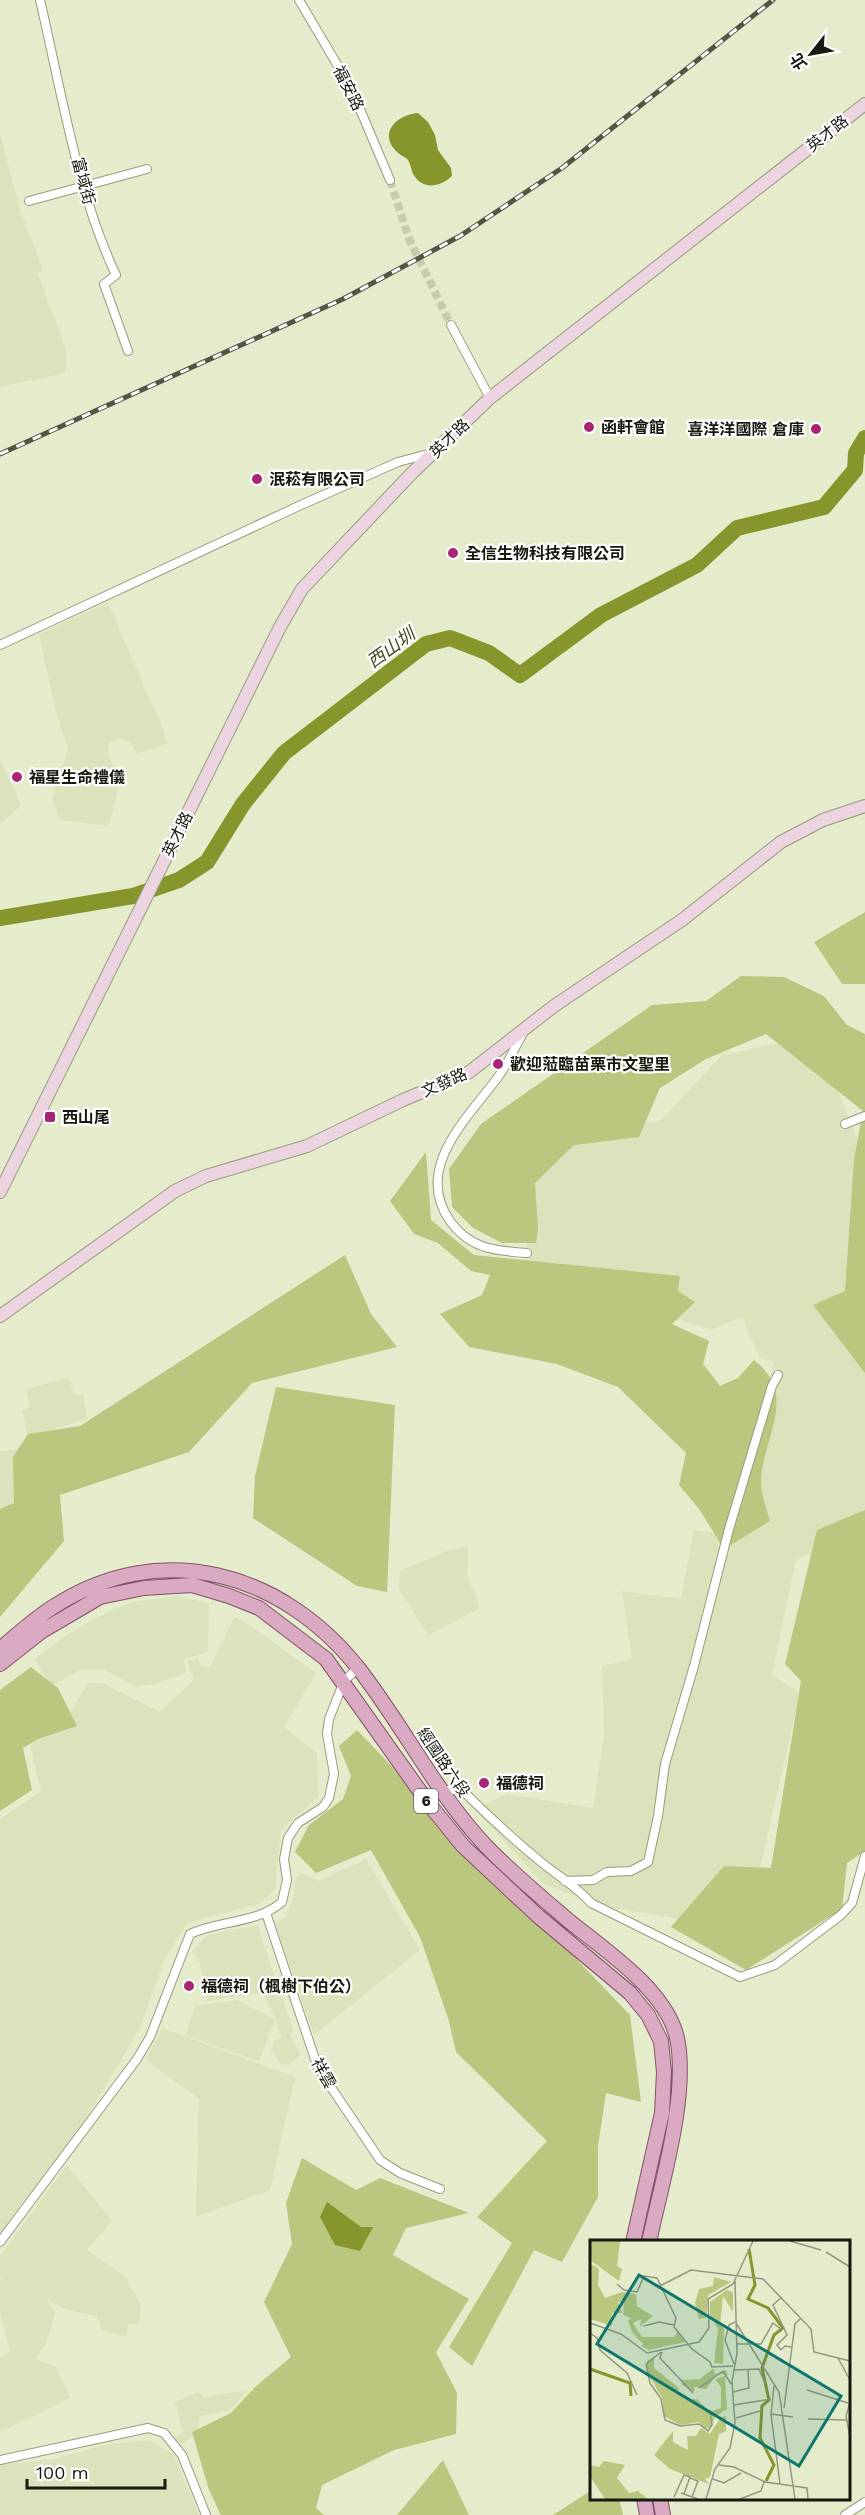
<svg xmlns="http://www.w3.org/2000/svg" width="865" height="2515" viewBox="0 0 865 2515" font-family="'Work Sans','Noto Sans TC',sans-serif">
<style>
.built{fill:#dae3bc}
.green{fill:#b9c77f}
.water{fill:#86952c}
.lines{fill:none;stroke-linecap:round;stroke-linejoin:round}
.river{stroke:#86952c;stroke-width:16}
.street-tunnel{stroke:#c6ccb0;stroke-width:8;stroke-dasharray:8 4;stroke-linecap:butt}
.street-casing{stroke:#969d7f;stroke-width:10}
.secondary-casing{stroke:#969d7f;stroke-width:14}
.primary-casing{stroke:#845268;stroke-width:16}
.street{stroke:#fff;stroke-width:8}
.secondary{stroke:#ecd4e0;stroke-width:12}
.primary{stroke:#d9aac2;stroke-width:14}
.rail-casing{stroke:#525645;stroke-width:5}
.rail{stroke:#fff;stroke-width:3;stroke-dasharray:9;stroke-linecap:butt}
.poi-dot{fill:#a72573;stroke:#fff;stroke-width:2}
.labels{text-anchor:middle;stroke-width:4.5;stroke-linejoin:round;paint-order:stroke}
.shield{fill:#fff;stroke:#5d5e56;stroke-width:1.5}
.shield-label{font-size:15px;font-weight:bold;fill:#17190e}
.street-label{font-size:16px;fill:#17190e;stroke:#fff}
.poi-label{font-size:16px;font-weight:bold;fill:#17190e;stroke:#fff;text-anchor:start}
.water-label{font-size:18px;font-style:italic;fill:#434a21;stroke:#fff}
.inset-river{fill:none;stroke:#86952c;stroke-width:3}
.inset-road{fill:none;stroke:#939880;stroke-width:1.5}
.view{fill:#0f766e;fill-opacity:0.15;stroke:#0f766e;stroke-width:3}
.inset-edge{fill:none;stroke:#17190e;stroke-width:3}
</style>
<rect width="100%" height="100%" fill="#e5eccc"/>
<path class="built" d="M 0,134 L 20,210 L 43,269 L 38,274 L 66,350 L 65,373 L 0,387 Z
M 108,603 L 162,727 L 167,744 L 137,754 L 129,742 L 121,738 L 109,743 L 108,754 L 120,781 L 109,826 L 59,820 L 52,799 L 68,749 L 56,712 L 39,634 Z
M 0,758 L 21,805 L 0,825 Z
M 784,1042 L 832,1075 L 860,1146 L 865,1339 L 865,1539 L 796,1559 L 772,1675 L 800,1693 L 756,1886 L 688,1920 L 600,1906 L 544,1884 L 474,1809 L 507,1794 L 593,1808 L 604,1736 L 602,1666 L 632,1659 L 622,1591 L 681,1599 L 694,1530 L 742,1537 L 752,1452 L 774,1362 L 760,1358 L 742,1317 L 712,1330 L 527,1272 L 526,1172 L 579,1132 L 660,1121 L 722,1055 Z
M 69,1378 L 74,1395 L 83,1394 L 87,1419 L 28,1437 L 22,1410 L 30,1408 L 26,1389 Z
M 22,1450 L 19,1505 L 0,1514 L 0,1451 Z
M 468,1547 L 467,1575 L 480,1608 L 428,1635 L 399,1589 L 400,1571 L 447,1551 Z
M 176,1596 L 209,1603 L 208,1652 L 184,1659 L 186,1673 L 155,1684 L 136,1687 L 104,1670 L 79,1670 L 51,1686 L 35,1659 L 66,1635 L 108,1612 L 132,1602 Z
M 234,1617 L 249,1625 L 316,1673 L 284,1727 L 317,1753 L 319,1796 L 281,1830 L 275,1890 L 259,1904 L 187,1923 L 164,1961 L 140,2028 L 69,2147 L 0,2234 L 0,1819 L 41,1791 L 27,1732 L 67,1717 L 88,1683 L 102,1683 L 160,1712 L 194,1680 L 187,1661 L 198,1658 L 201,1666 L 210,1667 Z
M 366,1859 L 420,1950 L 314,2035 L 275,1923 L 285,1918 L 294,1897 L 296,1877 L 302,1873 L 318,1881 Z
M 257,1925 L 294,2032 L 290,2034 L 301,2055 L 289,2065 L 281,2064 L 271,2050 L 274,2041 L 282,2037 L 275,2020 L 259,2061 L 185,2035 L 195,2006 L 237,2000 L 275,2019 L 267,2000 L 260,1993 L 207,2001 L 200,1964 L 192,1951 L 207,1935 Z
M 162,2028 L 295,2077 L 270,2190 L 196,2217 L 199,2099 L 146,2060 Z
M 67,2165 L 112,2221 L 87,2250 L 125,2277 L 141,2306 L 139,2324 L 128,2324 L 127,2337 L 101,2330 L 97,2316 L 68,2310 L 46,2299 L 55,2312 L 46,2344 L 35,2359 L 56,2367 L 70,2398 L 0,2432 L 0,2357 L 10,2352 L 0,2313 L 0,2278 L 12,2283 L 0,2277 L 0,2256 Z
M 248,2390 L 229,2411 L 200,2416 L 197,2434 L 181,2445 L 175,2437 L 183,2433 L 175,2403 L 180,2400 L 198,2392 L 203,2397 Z
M 150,2440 L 174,2455 L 199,2515 L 0,2515 L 0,2465 L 53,2459 L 110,2444 Z"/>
<path class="green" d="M 865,912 L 865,984 L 842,984 L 814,942 Z
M 741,976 L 784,977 L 824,996 L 847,1025 L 865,1034 L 865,1373 L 813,1305 L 845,1291 L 854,1160 L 863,1111 L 766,1034 L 706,1059 L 660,1088 L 639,1137 L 574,1145 L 535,1183 L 538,1229 L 536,1243 L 502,1243 L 473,1228 L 452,1207 L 449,1169 L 481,1124 L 652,1005 L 706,1001 Z
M 426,1152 L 431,1220 L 474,1255 L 680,1276 L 678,1291 L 695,1302 L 672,1324 L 709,1341 L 703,1364 L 720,1386 L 738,1378 L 754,1360 C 799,1396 763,1437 761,1480 C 760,1493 767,1509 770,1521 L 724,1549 L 699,1509 L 679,1485 L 686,1453 L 618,1387 L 557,1364 L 469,1347 L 440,1314 L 482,1295 L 490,1275 L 471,1271 L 438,1243 L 414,1234 L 390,1201 Z
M 345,1255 L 371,1314 L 397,1347 L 252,1383 L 189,1452 L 60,1495 L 64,1541 L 0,1617 L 0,1509 L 14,1503 L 13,1457 L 28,1434 L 80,1426 Z
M 276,1387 L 395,1405 L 387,1592 L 357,1586 L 253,1518 L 255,1476 Z
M 865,1510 L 865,1851 L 847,1863 L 842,1909 L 746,1970 L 671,1927 L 724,1866 L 771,1868 L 801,1681 L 785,1664 L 817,1530 Z
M 31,1667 L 58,1688 L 77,1726 L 38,1739 L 23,1748 L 32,1790 L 0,1811 L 0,1690 Z
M 357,1730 L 630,2015 L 641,2102 L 606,2093 L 598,2146 L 598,2197 L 562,2262 L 534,2250 L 472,2366 L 449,2347 L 512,2243 L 477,2217 L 547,2141 L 456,2052 L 449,2021 L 420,1937 L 371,1850 L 316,1873 L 295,1852 L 309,1825 L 343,1799 L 351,1776 L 339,1746 Z
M 302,2158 L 356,2190 L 380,2178 L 469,2213 L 406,2228 L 393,2255 L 469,2299 L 436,2352 L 457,2393 L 456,2434 L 394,2450 L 322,2485 L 316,2508 L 324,2515 L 221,2515 L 209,2490 L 192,2432 L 231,2413 L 255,2387 L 291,2357 L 264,2302 L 292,2244 L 286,2203 Z
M 443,2460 L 469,2515 L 397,2515 Z
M 592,2490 L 592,2498 L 619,2499 L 623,2515 L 553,2515 Z"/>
<path class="water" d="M 418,113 L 428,122 L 435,135 L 438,150 L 451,168 L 452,176 C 440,187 423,191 413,174 C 411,169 410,161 406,158 C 403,156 400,155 398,153 C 377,134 396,115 418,113 Z
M 327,2202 L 361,2227 L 373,2227 L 360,2251 L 335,2245 L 320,2217 Z"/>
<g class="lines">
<path class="river" d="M 0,918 L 133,896 L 179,880 L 207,862 L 243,804 L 284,753 L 426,644 L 450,638 L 489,653 L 520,675 L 601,615 L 697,565 L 737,528 L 824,507 L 855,470 L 856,453 L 865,438"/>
<path class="street-tunnel" d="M 390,180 L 409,239 L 451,325"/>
<g class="street-casing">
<path id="street" d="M 40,0 C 61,89 77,193 116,275 L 104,284 L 128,351
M 299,0 L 351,88 L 390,180
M 29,201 L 147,169
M 451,325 L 490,398
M 0,645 L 301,505 L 398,462 L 432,453
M 523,1033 C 515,1047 508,1064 498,1077 C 467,1119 413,1168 450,1221 C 470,1249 495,1251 527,1253
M 845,1124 L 865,1116
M 440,1790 L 462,1790 C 487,1815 513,1839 541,1862 C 558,1876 577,1887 591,1903 L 740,1977 L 775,1965 L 841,1915 L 852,1903 L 865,1856
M 565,1881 L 593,1880 L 607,1872 L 631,1871 L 648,1862 L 658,1816 L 665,1764 L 694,1666 L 729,1529 L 772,1386 L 778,1375
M 266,1913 L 318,2068 L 380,2160 L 400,2173 L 440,2189
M 0,2242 L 137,2059 L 150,2037 L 190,1934 C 219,1920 257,1924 282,1902 L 287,1880 L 284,1859 L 288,1838 L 298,1823 L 323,1807 L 329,1798 L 334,1774 L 327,1734 L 329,1719 L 344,1681 L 358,1668
M 0,2460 L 148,2428 L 164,2433 L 182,2455 L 206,2515
M 845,2515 L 865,2502"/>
</g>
<g class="secondary-casing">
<path id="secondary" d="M 0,1192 L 280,627 L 302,589 L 411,474 L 490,398 L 865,104
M 0,1316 L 175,1191 L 206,1176 L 307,1146 L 403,1100 L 468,1073 L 554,1006 L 682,920 L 781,842 L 823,820 L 865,806"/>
</g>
<g class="primary-casing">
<path id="primary" d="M 0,1649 C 17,1635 34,1619 53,1607 C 160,1537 283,1572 359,1669 C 404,1727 436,1793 486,1846 C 512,1873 541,1897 569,1921 C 606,1951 666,1990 677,2038 C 689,2095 661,2185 649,2242
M 0,1664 L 42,1631 L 100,1597 L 144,1588 L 192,1585 L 229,1596 L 259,1608 L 326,1659 L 429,1804 L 463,1846 L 538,1916 L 630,1993 L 648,2015 L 661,2041 L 664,2072 L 662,2113 L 633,2242
M 644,2498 L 647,2515
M 660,2498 L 663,2515"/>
</g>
<use href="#street" class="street"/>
<use href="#secondary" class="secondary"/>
<use href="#primary" class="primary"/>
<g class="rail-casing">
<path id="rail" d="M 0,454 L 343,299 L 460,236 L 562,168 L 773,0"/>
</g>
<use href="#rail" class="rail"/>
</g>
<g class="poi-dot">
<circle cx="589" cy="427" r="6"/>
<circle cx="816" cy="429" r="6"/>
<circle cx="257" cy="479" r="6"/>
<circle cx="453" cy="553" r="6"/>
<circle cx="17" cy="777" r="6"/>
<circle cx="498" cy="1064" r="6"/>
<rect x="44" y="1111" width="12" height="12" rx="3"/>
<circle cx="484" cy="1783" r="6"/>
<circle cx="189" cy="1986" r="6"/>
</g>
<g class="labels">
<rect class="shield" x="414" y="1789" width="24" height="24" rx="4.5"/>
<g class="shield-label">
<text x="426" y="1806">6</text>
</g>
<g class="street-label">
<text transform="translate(349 88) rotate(63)" y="6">福安路</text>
<text transform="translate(827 133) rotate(-38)" y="6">英才路</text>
<text transform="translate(84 181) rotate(75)" y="6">富域街</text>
<text transform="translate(449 438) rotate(-44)" y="6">英才路</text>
<text transform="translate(177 834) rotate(-64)" y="6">英才路</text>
<text transform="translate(444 1082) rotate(-24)" y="6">文發路</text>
<text transform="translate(444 1762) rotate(56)" y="6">經國路六段</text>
<text transform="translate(324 2073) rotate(61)" y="6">祥雲</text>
</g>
<g class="poi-label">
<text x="601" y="433">函軒會館</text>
<text x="804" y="435" text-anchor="end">喜洋洋國際 倉庫</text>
<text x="269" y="485">泯菘有限公司</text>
<text x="465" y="559">全信生物科技有限公司</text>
<text x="29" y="783">福星生命禮儀</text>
<text x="510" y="1070">歡迎蒞臨苗栗市文聖里</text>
<text x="62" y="1123">西山尾</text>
<text x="496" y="1789">福德祠</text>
<text x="201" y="1992">福德祠（楓樹下伯公）</text>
</g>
<g class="water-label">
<text transform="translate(391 648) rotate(-36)" y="6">西山圳</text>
</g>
</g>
<g transform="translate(590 2240)">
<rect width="260" height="260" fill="#e5eccc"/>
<path d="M 0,1 L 30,1 L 27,26 L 32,29 L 29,41 L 0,20 ZM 3,25 L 9,29 L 8,45 L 15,58 L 32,52 L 46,54 L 47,66 L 63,76 L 50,87 L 51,79 L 43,83 L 52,97 L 84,97 L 88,91 L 95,102 L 59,110 L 51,106 L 53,104 L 42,92 L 38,80 L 41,78 L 33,75 L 34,61 L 28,62 L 32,73 L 22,73 L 22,86 L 0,79 L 0,26 ZM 124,37 L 141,42 L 118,55 L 116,78 L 109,79 L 105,63 L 109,49 L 123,46 ZM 137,50 L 143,52 L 143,72 L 133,56 L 130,85 L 134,89 L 133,124 L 124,123 L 128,89 L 120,75 L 120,62 ZM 64,117 L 64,128 L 89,148 L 88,153 L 97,160 L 107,159 L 120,172 L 131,168 L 131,147 L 125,139 L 135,136 L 137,169 L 125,177 L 121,188 L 114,189 L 109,182 L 90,185 L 74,176 L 72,158 L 57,132 L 57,121 ZM 124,128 L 125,134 L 136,130 L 138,135 L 127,134 L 116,149 L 105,147 L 104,152 L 92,145 L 92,140 L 110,139 ZM 136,176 L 136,191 L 129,194 L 120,237 L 115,239 L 119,244 L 80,229 L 64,215 L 83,191 L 83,202 L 98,210 L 97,196 L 106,196 L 111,188 L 120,194 L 131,177 ZM 14,221 L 35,225 L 27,238 L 39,253 L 48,251 L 58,259 L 15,259 L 0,236 L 0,225 L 9,227 Z" fill="#b9c77f"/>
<path class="inset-river" d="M 159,9 L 165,45 L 158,59 L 178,68 L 193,88 L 184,95 L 172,128 L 179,160 L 172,166 L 170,198 L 184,225 L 176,241M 0,129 L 40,143 L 41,156"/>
<path class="inset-road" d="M 200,1 L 231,10M 236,12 L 260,27M 27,44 L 34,50 L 47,52 L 54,36 L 67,38 L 86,78 L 84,87 L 102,109 L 120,122 L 122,127 L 143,126M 70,46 L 101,30 L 173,39 L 221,89 L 224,112 L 260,121M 192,57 L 183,65 L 197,95 L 187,105 L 191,110 L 195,106 L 201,107M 0,83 L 31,94 L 57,113 L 109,102 L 119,88 L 118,59 L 143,44 L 163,1M 146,83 L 189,152 L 205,259M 54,86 L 69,82 L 84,85M 0,93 L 7,98 L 10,110 L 37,133 L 47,155M 146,104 L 171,104 L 183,83 L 191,89M 71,112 L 56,124 L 60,143 L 71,159 L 75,180 L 90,186 L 109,184 L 118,191 L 122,185 L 120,170M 72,112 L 70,118 L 103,153M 248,118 L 260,140M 144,124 L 135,100 L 139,85 L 145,82M 144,130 L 169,129 L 175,143M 184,146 L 181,174 L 190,244M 109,148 L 133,131 L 141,144M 217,150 L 258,163M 143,152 L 159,148 L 158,130M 260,162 L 256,176 L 260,197M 144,165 L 181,159M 194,168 L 205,84 L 211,78M 181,174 L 203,177M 146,178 L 170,171M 218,179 L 256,180M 129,225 L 144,227 L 175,242 L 217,248 L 218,259M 100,238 L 108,241 L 102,257M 123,239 L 134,243 L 151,233M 91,253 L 108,259M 84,257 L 94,235 L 100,237 L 94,254M 116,259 L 125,229 L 140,208 L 145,183 L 142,142 L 147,113 L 145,41M 150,259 L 171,251 L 174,242"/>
<path class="view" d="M 49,35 L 251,156 L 209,226 L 7,104 Z"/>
<rect width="260" height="260" class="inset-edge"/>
</g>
<g transform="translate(811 54) rotate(239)" stroke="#ffffff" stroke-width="4.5" paint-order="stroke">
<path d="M0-4.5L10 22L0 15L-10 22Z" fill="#17190e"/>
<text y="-9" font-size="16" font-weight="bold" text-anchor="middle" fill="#17190e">北</text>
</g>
<path d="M27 2479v9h138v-9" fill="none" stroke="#17190e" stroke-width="3"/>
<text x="36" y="2479" font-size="18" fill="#17190e" stroke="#ffffff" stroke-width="4.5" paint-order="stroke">100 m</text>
</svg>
